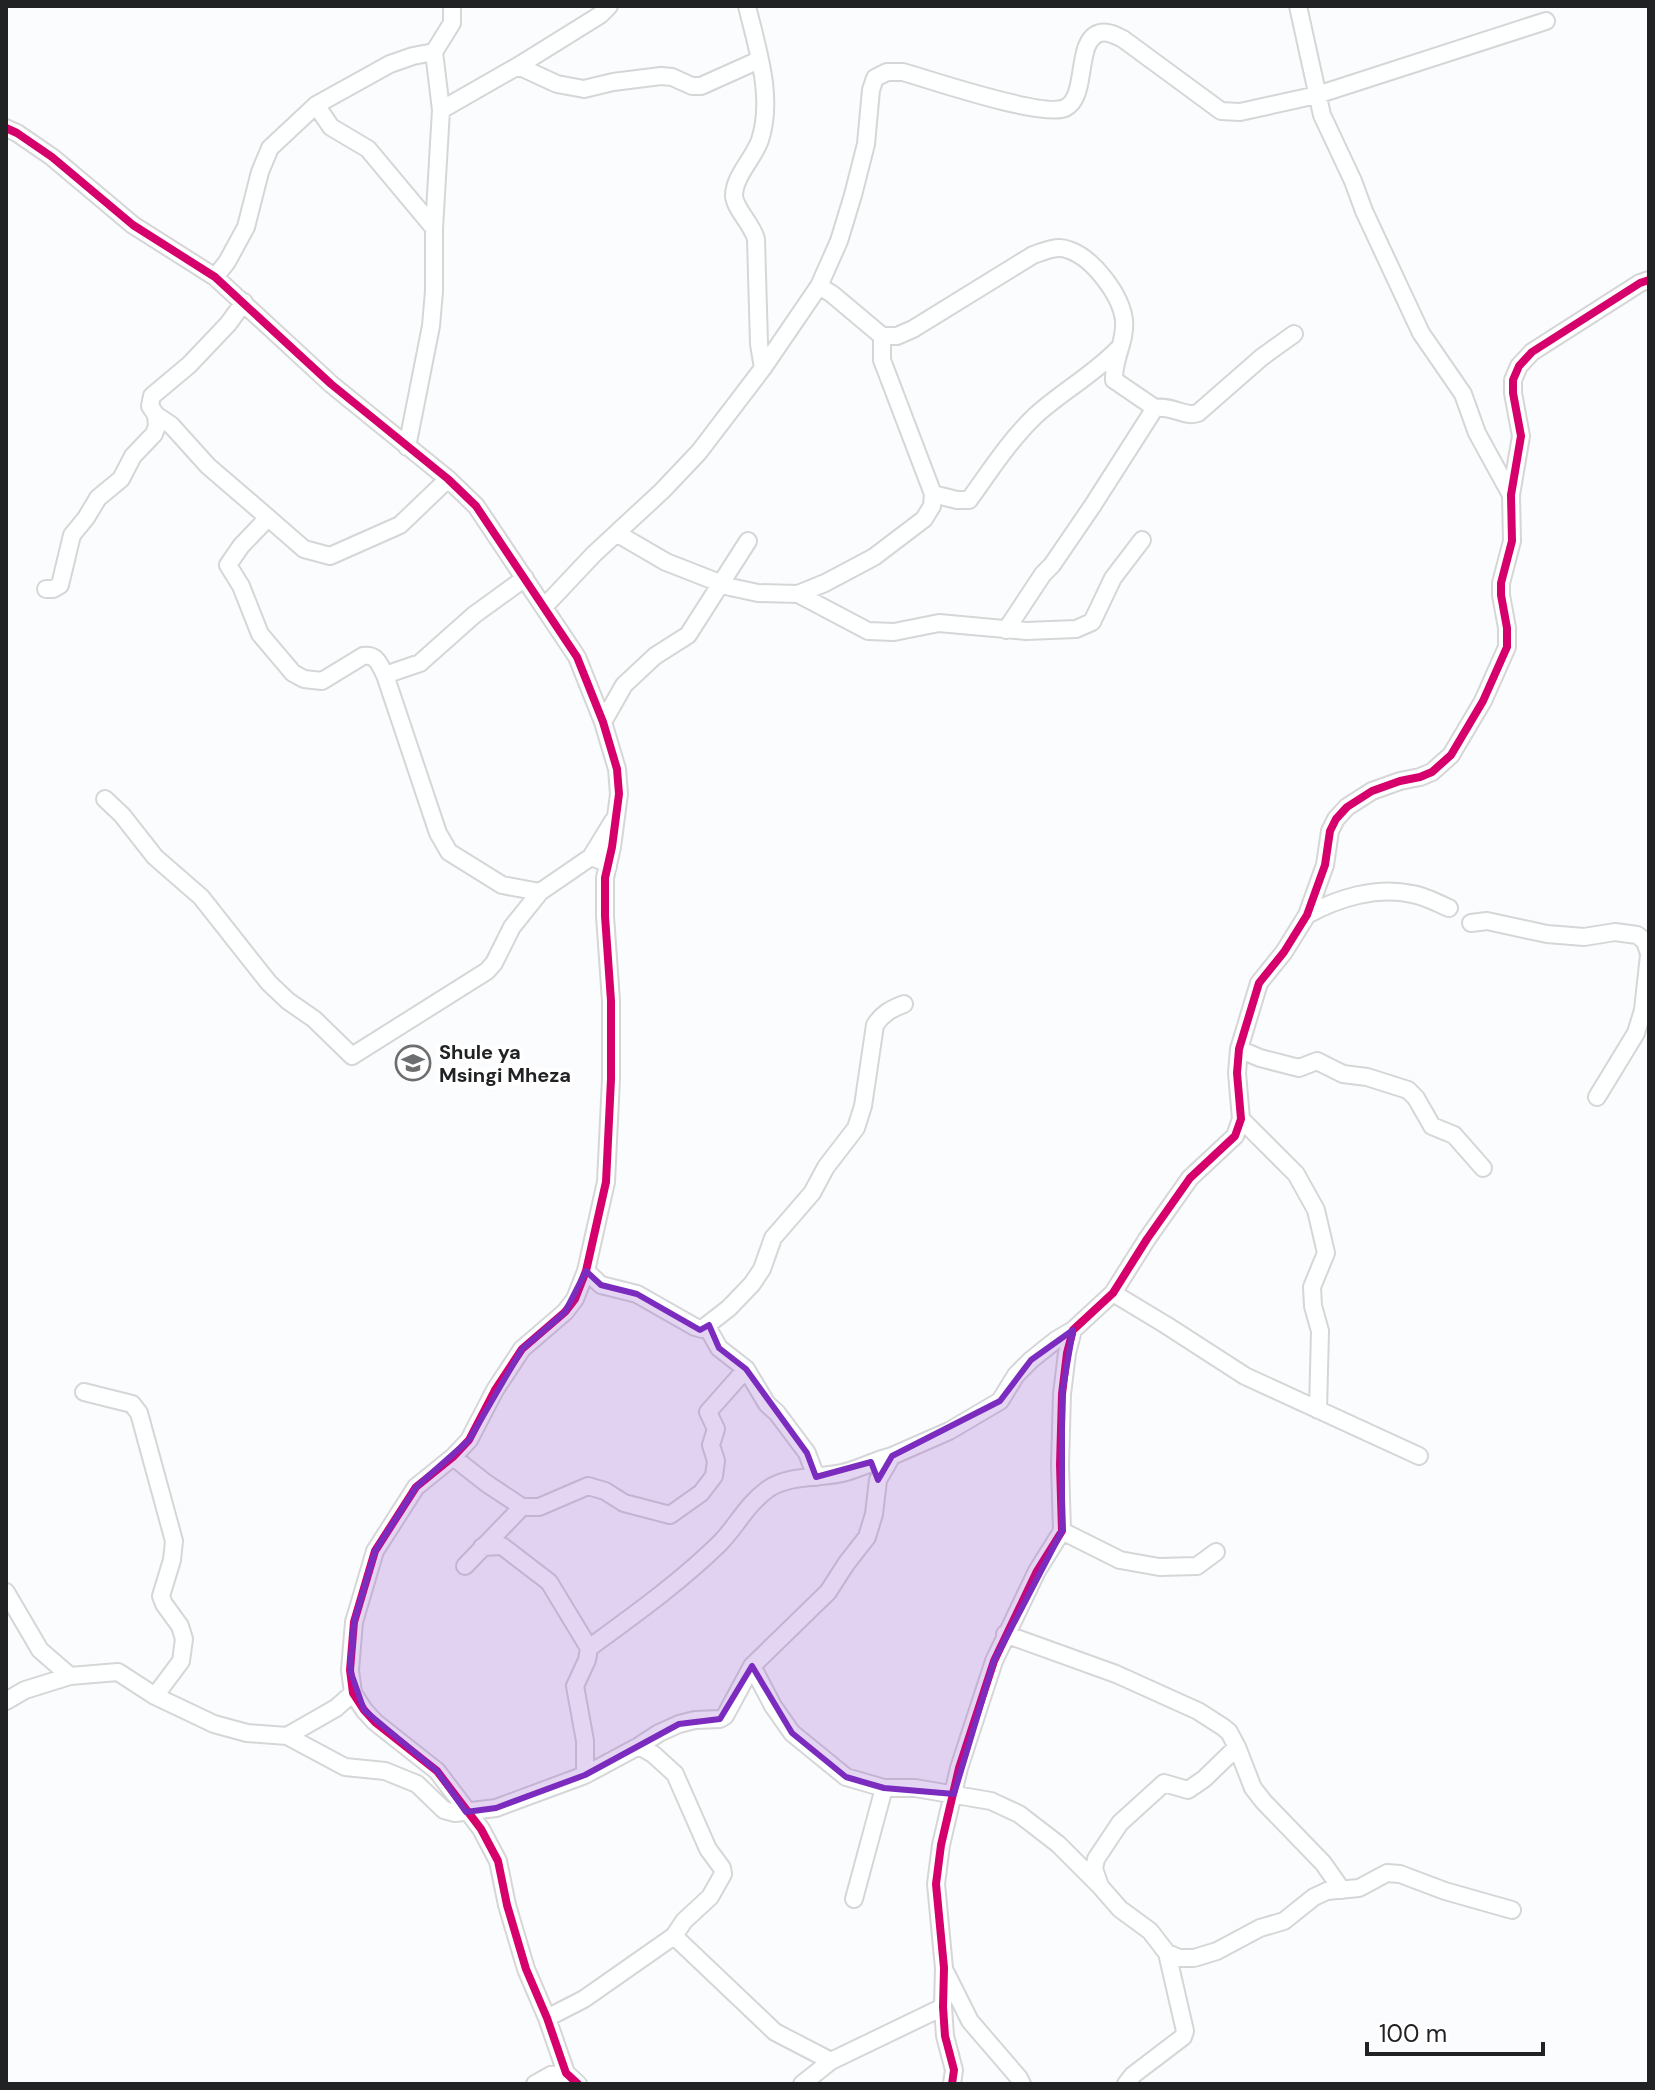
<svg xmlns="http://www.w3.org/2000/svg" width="1655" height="2090" viewBox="0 0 1655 2090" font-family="'DM Sans',sans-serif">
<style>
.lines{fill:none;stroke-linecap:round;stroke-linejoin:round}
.minor-casing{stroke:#d6d6d8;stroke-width:20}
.minor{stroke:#feffff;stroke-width:16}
.cycleway-casing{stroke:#fff;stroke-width:13}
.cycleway{stroke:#d6006c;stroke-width:8}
.marked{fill:#7b2cbf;fill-opacity:0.2;stroke:#7b2cbf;stroke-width:6;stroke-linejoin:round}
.labels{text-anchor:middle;stroke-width:8;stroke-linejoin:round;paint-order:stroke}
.poi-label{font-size:20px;font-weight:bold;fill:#212224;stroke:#fff;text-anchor:start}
</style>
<rect width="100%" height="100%" fill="#fbfcfe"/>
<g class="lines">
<g class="minor-casing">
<path id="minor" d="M 747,6 C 757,48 774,97 760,140 C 754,158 734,176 734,196 C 735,209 752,224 756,239 L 759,344 L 763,368
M 1298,6 L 1322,115 L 1353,181 L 1364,211 L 1421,333 L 1463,394 L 1477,433 L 1511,495
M 518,66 L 557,84 L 584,89 L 613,82 L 661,76 L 672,77 L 692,86 L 701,86 L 759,60
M 316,105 L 331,127 L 368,149 L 434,228
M 441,110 L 518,66 L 600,15 L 609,6
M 6,128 L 17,133 L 52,157 L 133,225 L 215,277 L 331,384 L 448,479 L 476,506 L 577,657 L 603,722 L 617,769 L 619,794 L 612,847 L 605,878 L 605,916 L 611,1001 L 611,1079 L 606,1182 L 586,1271 L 575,1299 L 565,1312 L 522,1349 L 495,1390 L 469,1440 L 453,1457 L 416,1487 L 375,1551 L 354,1622 L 350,1670 L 353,1693 L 364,1710 L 375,1722 L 437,1771 L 481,1829 L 498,1861 L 507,1905 L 526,1969 L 547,2018 L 566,2073 L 578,2084
M 215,277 L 227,262 L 246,227 L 260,172 L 270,148 L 316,105 L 390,64 L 413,56 L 434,52
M 819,286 L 832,294 L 882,336 L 897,336 L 913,329 L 1033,255 C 1045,251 1056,245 1069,250 C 1093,258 1121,295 1124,320 C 1126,342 1113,359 1114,380 L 1155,408
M 156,415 L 171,425 L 208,466 L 265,515 L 263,523 L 241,546 L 228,565 L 241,586 L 260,634 L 293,673 L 304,679 L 322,681 L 363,656 C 377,654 379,664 385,675 L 438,833 L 449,852 L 502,885 L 540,892 L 591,857 L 604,862 L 608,867
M 407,447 L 431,326 L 434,291 L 434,228 L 441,110 L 434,52 L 452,23 L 452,6
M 933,494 L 957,500 L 969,500 C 990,471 1009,441 1035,416 C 1061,392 1093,375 1118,349
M 265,515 L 304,549 L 330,556 L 400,525 L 448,479
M 618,534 L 666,562 L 730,587 L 758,593 L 798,594 L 868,631 L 894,632 L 939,623 L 1026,631 L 1076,629 L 1092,622 L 1113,578 L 1142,540
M 46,589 L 53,589 L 60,585 L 72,535 L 86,518 L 98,498 L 121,479 L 133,456 L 154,434 L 157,426 L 156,415 L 150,406 L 152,396 L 189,365 L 228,324 L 244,302
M 798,594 L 825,583 L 874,557 L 924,519 L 932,506 L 933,494 L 882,360 L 882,336
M 544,607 L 594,554 L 662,491 L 699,452 L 763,368 L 819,286 L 839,241 L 853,195 L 866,144 L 871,90 L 875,78 L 887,72 L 903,72 C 931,80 1042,118 1065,108 C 1089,97 1074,40 1100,33 C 1108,31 1117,36 1123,39 L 1221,111 L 1240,112 L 1317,95 L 1546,21
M 1006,630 L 1043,574 L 1052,565 L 1093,505 L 1155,408 C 1173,405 1185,418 1198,413 L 1262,357 L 1294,334
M 385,675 L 420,663 L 474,615 L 525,578
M 603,722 L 624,685 L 655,656 L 688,635 L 748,541
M 105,799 L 122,815 L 155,857 L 201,897 L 269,983 L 288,1001 L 314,1019 L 352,1056 L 487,971 L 494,963 L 512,927 L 540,892
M 591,857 L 613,821
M 1307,915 C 1338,898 1377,886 1412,894 C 1425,896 1437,903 1449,908
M 1471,923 L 1487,921 L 1547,934 L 1584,937 L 1615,932 L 1637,935 L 1645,941 L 1649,954
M 1239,1049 L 1260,1058 L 1299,1068 L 1317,1061 L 1343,1074 L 1367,1077 L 1408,1090 L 1416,1098 L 1432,1126 L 1454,1135 L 1483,1168
M 1597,1097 L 1636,1033 L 1643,1010 L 1649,955
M 1241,1119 L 1296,1174 L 1316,1210 L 1326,1253 L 1312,1287 L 1313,1306 L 1320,1331 L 1318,1410
M 586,1271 L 601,1285 L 637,1294 L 695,1327 L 702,1329 L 729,1308 L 752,1284 L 762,1269 L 773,1238 L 812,1193 L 826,1167 L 856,1128 L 863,1106 L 875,1025 C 883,1013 891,1009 904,1004
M 1113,1293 L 1166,1325 L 1245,1376 L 1419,1456
M 709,1325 L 710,1332 L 719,1348 L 746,1369 L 767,1404 L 777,1413 L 807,1453 L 816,1477
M 84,1392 L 132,1404 L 139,1413 L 174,1541 L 172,1560 L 161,1596 L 164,1604 L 180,1626 L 184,1639 L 181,1661 L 155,1696
M 453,1457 L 486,1483 L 522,1507 L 539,1507 L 588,1486 L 605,1491 L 624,1503 L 670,1515 L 701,1493 L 714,1476 L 716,1461 L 711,1445 L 716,1429 L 708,1412 L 746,1369
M 1062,1531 L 1120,1560 L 1159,1567 L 1197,1566 L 1216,1552
M 482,1547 L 502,1546 L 549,1582 L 589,1648 L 587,1660 L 575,1686 L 585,1741 L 585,1775
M 465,1566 L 522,1507
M 6,1592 L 40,1650 L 70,1676
M 1005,1634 L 1116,1674 L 1198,1711 L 1223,1727 L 1229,1732 L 1237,1747 L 1253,1788 L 1264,1802 L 1323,1863 L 1342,1890
M 589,1648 C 634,1615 679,1583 719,1544 C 737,1526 746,1505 768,1489 C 790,1474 821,1479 846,1472 C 861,1468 876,1460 892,1456
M 752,1666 L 773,1706 L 792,1733 L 846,1777 L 884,1788 L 915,1788 L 991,1801 L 1019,1814 L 1058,1844 L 1099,1885 L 1120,1909 L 1150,1931 L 1167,1953 L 1185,2031 L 1183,2037 L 1133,2075 L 1126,2084
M 6,1701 L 25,1690 L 70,1676 L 118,1672 L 155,1696 L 214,1724 L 247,1733 L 287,1736 L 345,1767 L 385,1771 L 417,1784 L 444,1810 L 455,1813 L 496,1808 L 585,1775 L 639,1746 L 659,1733 L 679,1724 L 695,1720 L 720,1719 L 725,1716 L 752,1666 L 828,1592 L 846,1564 L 867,1537 L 874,1514 L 878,1480 L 892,1456 L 949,1431 L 1000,1401 L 1016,1375 L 1031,1360 L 1056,1340 L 1073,1330
M 287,1736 L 336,1708 L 353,1693
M 1099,1883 L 1094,1869 L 1096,1859 L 1120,1823 L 1164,1783 L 1188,1790 L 1204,1779 L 1237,1747
M 854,1899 L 884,1788
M 674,1936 L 775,2032 L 831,2061
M 1167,1953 L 1179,1958 L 1194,1958 L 1217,1951 L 1260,1928 L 1284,1921 L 1314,1897 L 1327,1891 L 1359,1888 L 1387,1873 L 1400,1874 L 1445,1891 L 1512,1910
M 946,1973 L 970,2021 L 1019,2078 L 1022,2084
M 547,2018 L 584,1999 L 674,1936 L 684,1921 L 710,1897 L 723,1874 L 722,1868 L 708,1849 L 675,1774 L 653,1754 L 639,1746
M 535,2084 L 551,2075 L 566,2073
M 802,2084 L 831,2061 L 943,2007
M 952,2084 L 954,2070 L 945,2036 L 943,2007 L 944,1968 L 936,1884 L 941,1845 L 959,1768 L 994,1661 L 1037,1571 L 1062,1531 L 1060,1465 L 1062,1394 L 1067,1353 L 1073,1330 L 1113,1293 L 1147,1239 L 1190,1178 L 1235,1136 L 1241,1119 L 1237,1073 L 1239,1049 L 1259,983 L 1284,952 L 1307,915 L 1325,865 L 1330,831 L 1336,819 L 1347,807 L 1372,791 L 1400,781 L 1420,777 L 1432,772 L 1451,755 L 1483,701 L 1507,647 L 1507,628 L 1501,595 L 1501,583 L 1512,541 L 1511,495 L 1521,436 L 1513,393 L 1513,380 L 1519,366 L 1532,352 L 1640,283 L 1649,280"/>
</g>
<use href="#minor" class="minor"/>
<g class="cycleway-casing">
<path id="cycleway" d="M 6,128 L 17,133 L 52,157 L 133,225 L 215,277 L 331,384 L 448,479 L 476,506 L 577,657 L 603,722 L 617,769 L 619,794 L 612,847 L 605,878 L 605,916 L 611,1001 L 611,1079 L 606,1182 L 586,1271 L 575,1299 L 565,1312 L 522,1349 L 495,1390 L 469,1440 L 453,1457 L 416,1487 L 375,1551 L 354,1622 L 350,1670 L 353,1693 L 364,1710 L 375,1722 L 437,1771 L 481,1829 L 498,1861 L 507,1905 L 526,1969 L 547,2018 L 566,2073 L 578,2084
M 952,2084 L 954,2070 L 945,2036 L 943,2007 L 944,1968 L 936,1884 L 941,1845 L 959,1768 L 994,1661 L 1037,1571 L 1062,1531 L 1060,1465 L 1062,1394 L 1067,1353 L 1073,1330 L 1113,1293 L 1147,1239 L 1190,1178 L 1235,1136 L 1241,1119 L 1237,1073 L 1239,1049 L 1259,983 L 1284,952 L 1307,915 L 1325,865 L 1330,831 L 1336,819 L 1347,807 L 1372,791 L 1400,781 L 1420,777 L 1432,772 L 1451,755 L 1483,701 L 1507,647 L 1507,628 L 1501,595 L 1501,583 L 1512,541 L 1511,495 L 1521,436 L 1513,393 L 1513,380 L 1519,366 L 1532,352 L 1640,283 L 1649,280"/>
</g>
<use href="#cycleway" class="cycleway"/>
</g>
<path class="marked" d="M 586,1271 L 601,1285 L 637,1294 L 700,1330 L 709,1325 L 719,1348 L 746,1369 L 807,1453 L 816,1477 L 871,1462 L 878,1480 L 892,1456 L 1000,1401 L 1031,1360 L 1073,1330 L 1062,1394 L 1062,1531 L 994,1661 L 954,1794 L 884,1788 L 846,1777 L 792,1733 L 752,1666 L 720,1719 L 679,1724 L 585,1775 L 496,1808 L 466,1812 L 437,1771 L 364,1710 L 350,1670 L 354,1622 L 375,1551 L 416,1487 L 469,1440 L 522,1349 L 565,1312 Z"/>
<defs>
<g id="school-ring" transform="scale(1.8)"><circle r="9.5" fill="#fff" stroke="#6d6e70" stroke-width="1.5"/><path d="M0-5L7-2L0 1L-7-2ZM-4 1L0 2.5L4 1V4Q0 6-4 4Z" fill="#6d6e70"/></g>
</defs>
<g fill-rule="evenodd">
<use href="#school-ring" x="413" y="1063"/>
</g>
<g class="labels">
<g class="poi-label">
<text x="439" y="1059">Shule ya<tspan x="439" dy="23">Msingi Mheza</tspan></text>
</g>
</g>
<rect width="1655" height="2090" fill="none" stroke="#212224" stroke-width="16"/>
<path d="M1367 2042v12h176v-12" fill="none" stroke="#212224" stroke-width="4"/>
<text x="1379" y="2042" font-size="24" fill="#212224" stroke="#ffffff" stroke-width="6" paint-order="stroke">100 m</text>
</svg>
